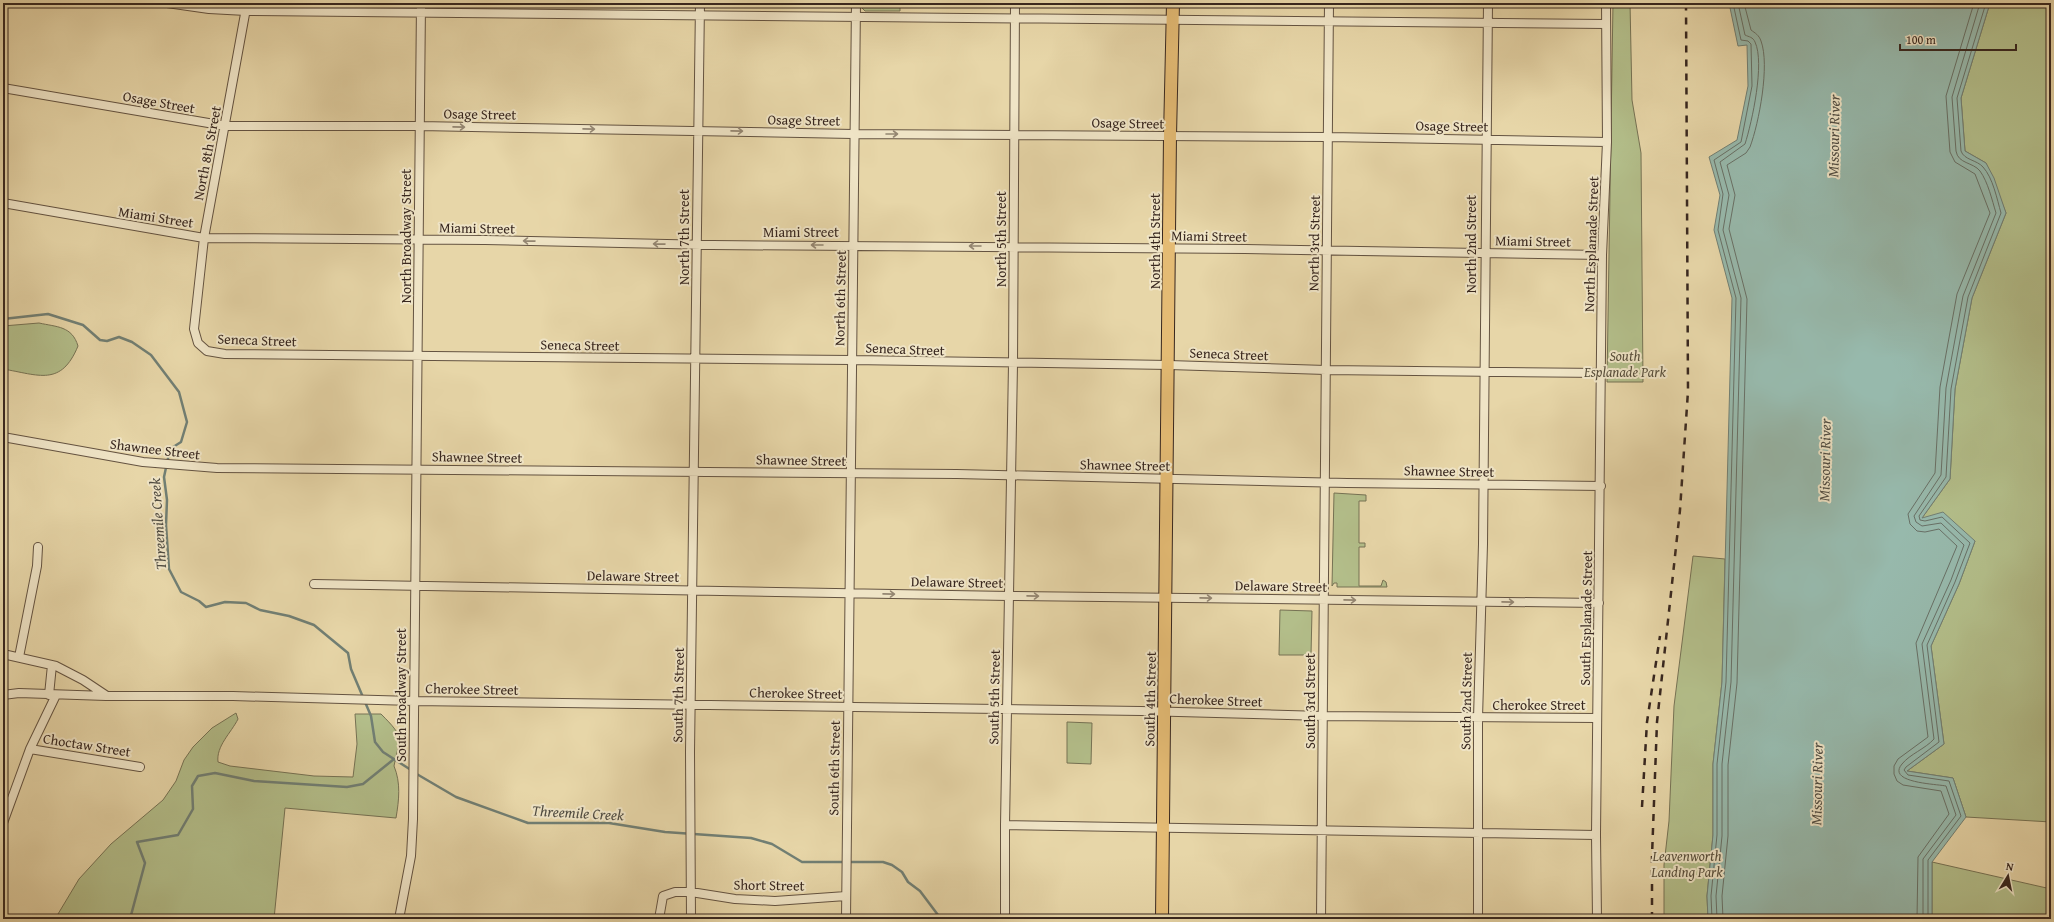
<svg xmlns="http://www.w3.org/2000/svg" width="2054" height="922" viewBox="0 0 2054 922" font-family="'Gentium Book Plus',serif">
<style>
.green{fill:#b3be8a;stroke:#767254}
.water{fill:#97b9ac;stroke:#717f74}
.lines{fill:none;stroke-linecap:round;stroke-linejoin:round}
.shore{stroke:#687066;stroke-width:1}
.stream{stroke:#717f74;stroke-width:2.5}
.minor-casing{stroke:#645341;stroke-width:10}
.highway-casing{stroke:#38271f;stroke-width:14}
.minor{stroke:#efe4c6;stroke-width:8}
.highway{stroke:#e4bb74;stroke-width:12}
.rail{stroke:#38271f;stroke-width:2.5;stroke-dasharray:7 7;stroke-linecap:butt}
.oneway{stroke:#948672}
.labels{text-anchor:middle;stroke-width:4;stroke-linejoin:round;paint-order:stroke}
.street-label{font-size:14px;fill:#38271f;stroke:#efe4c6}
.park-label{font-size:14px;font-style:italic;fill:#574d3a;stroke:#efe4c6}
.water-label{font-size:15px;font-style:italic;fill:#504c42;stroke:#efe4c6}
</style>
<rect width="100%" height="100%" fill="#e7d6a8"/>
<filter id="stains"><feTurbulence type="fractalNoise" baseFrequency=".005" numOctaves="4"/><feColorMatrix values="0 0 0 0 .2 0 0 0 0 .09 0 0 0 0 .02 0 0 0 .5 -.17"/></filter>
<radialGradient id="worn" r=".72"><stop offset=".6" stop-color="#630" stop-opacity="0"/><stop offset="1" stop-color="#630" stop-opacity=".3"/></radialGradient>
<path class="green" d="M 862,3 L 900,3 L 900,11 L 865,11 L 862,8 Z
M 1613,3 L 1630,3 L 1632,100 L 1641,153 L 1643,382 L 1607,382 Z
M 1990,3 L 2051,3 L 2051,822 L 1966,817 L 1953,778 L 1907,771 L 1944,744 L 1931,646 L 1959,584 L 1975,541 L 1922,518 L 1950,479 L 1955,389 L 1972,298 L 2006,213 L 1986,163 L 1965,151 L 1961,98 Z
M 39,323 C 57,327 72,326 78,346 C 61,387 39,375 3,369 L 3,326 Z
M 1334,493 L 1366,495 L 1366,501 L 1359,501 L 1359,543 L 1365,543 L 1365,547 L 1359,547 L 1359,586 L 1381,586 L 1383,580 L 1386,582 L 1387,587 L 1337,587 L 1337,583 L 1334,583 L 1332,586 Z
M 1693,556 L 1725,559 L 1722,682 L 1713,764 L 1713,835 L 1707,896 L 1708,919 L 1664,919 L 1664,865 L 1669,821 L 1674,706 Z
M 1280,610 L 1312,611 L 1311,655 L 1279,655 Z
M 236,713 L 238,719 C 231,733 216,746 218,762 L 230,766 L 314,776 L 353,777 L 357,744 L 355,714 L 381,714 C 405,738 400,736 394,766 C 401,783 399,800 396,818 L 285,808 L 274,919 L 55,919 L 79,879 L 111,844 L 163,800 L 176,781 L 184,760 L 193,747 L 212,728 Z
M 1067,722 L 1092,723 L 1091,764 L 1067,763 Z
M 1932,862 L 2051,889 L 2051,919 L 1932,919 Z"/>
<path class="water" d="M 1729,3 L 1990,3 L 1961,98 L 1965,151 L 1986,163 L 1994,178 L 2006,213 L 1972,298 L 1955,389 L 1950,479 L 1922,518 L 1943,512 L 1975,541 L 1959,584 L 1931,646 L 1944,744 L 1907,771 L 1953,778 L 1966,817 L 1932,862 L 1932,919 L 1708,919 L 1707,896 L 1713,835 L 1713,764 L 1722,682 L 1732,298 L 1714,230 L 1720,195 L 1709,157 L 1737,140 L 1748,86 L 1747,45 L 1738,46 Z"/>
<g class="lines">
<path class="shore" d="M 1712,919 L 1711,896 L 1717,835 L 1717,764 L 1726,682 L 1736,298 L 1718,230 L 1723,194 L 1714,160 L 1741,142 L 1752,86 L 1751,44 L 1748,41 L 1741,40 L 1733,3
M 1717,919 L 1716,896 L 1722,836 L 1722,764 L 1731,682 L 1741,298 L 1723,230 L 1729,195 L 1720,162 L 1745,144 C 1752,122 1765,63 1755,42 C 1753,37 1749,37 1745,35 L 1738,3
M 1723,919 L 1722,896 L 1728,836 L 1728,765 L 1737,683 L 1747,299 L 1729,229 L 1735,195 L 1727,165 L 1746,153 L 1750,147 C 1759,123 1770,65 1761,41 C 1759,35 1755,33 1751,30 L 1744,3
M 1917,919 L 1918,857 L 1949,814 L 1941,791 L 1903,785 L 1897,781 L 1894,774 L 1894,766 L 1898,759 L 1928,737 L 1916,643 L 1957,546 L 1939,529 L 1925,532 L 1917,531 L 1910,524 L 1908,514 L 1935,473 L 1940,387 L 1957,294 L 1990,213 L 1975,174 L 1955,162 L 1950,152 L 1946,96 L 1974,3
M 1923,919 L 1923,859 L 1956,815 L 1946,786 C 1937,784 1886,783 1902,764 C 1910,754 1925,749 1934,739 L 1922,644 L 1951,580 L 1964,545 L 1941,523 L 1922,526 L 1916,522 L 1914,516 L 1941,475 L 1946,388 L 1963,296 L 1996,213 C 1992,200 1988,182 1980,171 C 1973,162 1958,164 1956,151 L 1952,97 L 1980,3
M 1928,919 L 1928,860 L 1961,816 L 1949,781 L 1908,775 L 1904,770 L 1906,767 L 1939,742 L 1927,645 L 1955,582 L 1970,543 L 1942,517 L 1925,521 L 1920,520 L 1919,516 L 1946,477 L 1951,389 L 1968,297 L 2001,213 C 1997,199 1993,178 1983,167 C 1977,160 1964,160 1961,151 L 1957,98 L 1986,3"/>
<path class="stream" d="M 3,319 L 48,314 L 83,325 L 100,340 L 107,341 L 119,337 L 132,342 L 151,355 L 179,392 L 187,422 L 181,442 L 170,449 L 164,477 L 167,500 L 166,525 L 169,569 L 181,592 L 199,601 L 206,607 L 225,602 L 246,603 L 260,610 L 289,616 L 314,625 L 348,653 L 351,669 L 371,716 L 375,742 L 383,752 L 411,770
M 415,773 L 456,797 L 528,823 L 609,823 L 665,832 L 751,838 L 772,844 L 802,862 L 883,862 L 892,865 L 902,872 L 908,882 L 920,891 L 941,919
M 130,919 L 145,863 L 137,842 L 178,835 L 193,809 L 192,786 L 198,776 L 215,773 L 254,781 L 347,787 L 363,784 L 394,759"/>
<g class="minor-casing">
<path id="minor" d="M 167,3 L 209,9 L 246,11 L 1606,24
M 247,3 L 204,238 L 194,329 L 198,343 L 207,351 L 225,354 L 852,360 L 1169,365 L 1326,370 L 1602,373
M 3,88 L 226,126 L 420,126 L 853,134 L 1329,137 L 1607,142
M 3,203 L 204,238 L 485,240 L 712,245 L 1245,249 L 1602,255
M 3,437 L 143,462 L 217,468 L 957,474 L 1347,483 L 1601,486
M 314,584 L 1009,596 L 1599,603
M 3,654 L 56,666 L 83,680 L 107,696 L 233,696 L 413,701 L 1141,711 L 1323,716 L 1597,718
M 19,657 L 37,566 L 38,547
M 3,695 L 19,693 L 106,696
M 49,695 L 52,665
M 30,749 L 140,767
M 3,823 L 30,749 L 56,695
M 1005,825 L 1596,835
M 399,919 L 411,856 L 413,819 L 421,3
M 659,919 L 663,896 L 675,892 L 691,892 L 735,899 L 775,901 L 846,896
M 691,919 L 690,752 L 700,3
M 846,919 L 856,3
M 1005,919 L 1005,825 L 1013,364 L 1015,3
M 1321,919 L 1329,3
M 1478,919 L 1478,718 L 1483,544 L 1488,3
M 1597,919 L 1596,835 L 1602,255 L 1607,142 L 1606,3"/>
</g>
<g class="highway-casing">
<path id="highway" d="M 1162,919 L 1170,136 L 1173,3"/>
</g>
<use href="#minor" class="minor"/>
<use href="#highway" class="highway"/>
<path class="rail" d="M 1642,807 L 1647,722 L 1660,636
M 1652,919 L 1652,856 L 1657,722 L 1680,510 L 1688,391 L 1686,3"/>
</g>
<defs><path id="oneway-shaft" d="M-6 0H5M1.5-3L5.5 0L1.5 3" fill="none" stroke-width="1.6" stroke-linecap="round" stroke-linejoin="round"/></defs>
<g class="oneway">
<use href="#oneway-shaft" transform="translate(459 127) rotate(1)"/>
<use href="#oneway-shaft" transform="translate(589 129) rotate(1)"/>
<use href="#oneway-shaft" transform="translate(737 131) rotate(1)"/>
<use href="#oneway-shaft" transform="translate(892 134)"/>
<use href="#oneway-shaft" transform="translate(529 241) rotate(-179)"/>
<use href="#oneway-shaft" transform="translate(659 244) rotate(-179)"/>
<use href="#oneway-shaft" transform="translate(817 245) rotate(-180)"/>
<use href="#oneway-shaft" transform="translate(975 246) rotate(-180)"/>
<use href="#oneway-shaft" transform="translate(889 594) rotate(1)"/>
<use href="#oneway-shaft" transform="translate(1033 596) rotate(1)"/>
<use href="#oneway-shaft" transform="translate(1206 598) rotate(1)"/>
<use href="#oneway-shaft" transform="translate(1350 600) rotate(1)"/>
<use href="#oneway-shaft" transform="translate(1508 602) rotate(1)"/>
</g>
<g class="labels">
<g class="street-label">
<text transform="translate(159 102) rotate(10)" y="5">Osage Street</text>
<text transform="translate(480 114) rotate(1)" y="5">Osage Street</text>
<text transform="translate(804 120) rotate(1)" y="5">Osage Street</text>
<text transform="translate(1128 123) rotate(1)" y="5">Osage Street</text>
<text transform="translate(1452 126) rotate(1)" y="5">Osage Street</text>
<text transform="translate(207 153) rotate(-79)" y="5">North 8th Street</text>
<text transform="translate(156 217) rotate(9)" y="5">Miami Street</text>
<text transform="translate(477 228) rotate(1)" y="5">Miami Street</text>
<text x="801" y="237">Miami Street</text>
<text transform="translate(406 236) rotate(-90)" y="5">North Broadway Street</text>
<text transform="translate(1209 236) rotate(1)" y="5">Miami Street</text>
<text transform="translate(684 237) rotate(-90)" y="5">North 7th Street</text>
<text transform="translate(1001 239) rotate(-90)" y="5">North 5th Street</text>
<text transform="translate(1155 241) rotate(-90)" y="5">North 4th Street</text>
<text transform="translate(1533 241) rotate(1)" y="5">Miami Street</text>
<text transform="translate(1314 243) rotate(-89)" y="5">North 3rd Street</text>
<text transform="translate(1471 244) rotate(-90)" y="5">North 2nd Street</text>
<text transform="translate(1591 244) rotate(-88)" y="5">North Esplanade Street</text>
<text transform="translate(840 298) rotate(-89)" y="5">North 6th Street</text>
<text transform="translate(257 340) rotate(2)" y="5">Seneca Street</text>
<text transform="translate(580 345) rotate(1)" y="5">Seneca Street</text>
<text transform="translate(905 349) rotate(2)" y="5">Seneca Street</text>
<text transform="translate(1229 354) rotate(2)" y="5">Seneca Street</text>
<text transform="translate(155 449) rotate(7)" y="5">Shawnee Street</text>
<text transform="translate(477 457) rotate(1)" y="5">Shawnee Street</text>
<text transform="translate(801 460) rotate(1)" y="5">Shawnee Street</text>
<text transform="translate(1125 465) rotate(1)" y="5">Shawnee Street</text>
<text transform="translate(1449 471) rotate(1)" y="5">Shawnee Street</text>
<text transform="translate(633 576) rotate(1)" y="5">Delaware Street</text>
<text transform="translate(957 582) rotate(1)" y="5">Delaware Street</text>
<text transform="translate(1281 586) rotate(1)" y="5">Delaware Street</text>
<text transform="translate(1586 618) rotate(-89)" y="5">South Esplanade Street</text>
<text transform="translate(472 689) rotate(1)" y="5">Cherokee Street</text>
<text transform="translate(796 693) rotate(1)" y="5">Cherokee Street</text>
<text transform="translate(401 695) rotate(-90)" y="5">South Broadway Street</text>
<text transform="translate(678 695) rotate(-89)" y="5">South 7th Street</text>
<text transform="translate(994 697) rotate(-89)" y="5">South 5th Street</text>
<text transform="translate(1150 699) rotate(-89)" y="5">South 4th Street</text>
<text transform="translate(1216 700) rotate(2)" y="5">Cherokee Street</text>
<text transform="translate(1310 701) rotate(-90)" y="5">South 3rd Street</text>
<text transform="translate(1466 701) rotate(-89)" y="5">South 2nd Street</text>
<text x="1539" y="710">Cherokee Street</text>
<text transform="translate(87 745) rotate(9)" y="5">Choctaw Street</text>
<text transform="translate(834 768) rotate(-89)" y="5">South 6th Street</text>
<text transform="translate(769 885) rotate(1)" y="5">Short Street</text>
</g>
<g class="park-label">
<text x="1625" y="361">South<tspan x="1625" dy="16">Esplanade Park</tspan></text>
<text x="1687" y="861">Leavenworth<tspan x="1687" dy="16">Landing Park</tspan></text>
</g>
<g class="water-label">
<text transform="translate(1834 136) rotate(-89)" y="5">Missouri River</text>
<text transform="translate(1825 460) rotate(-89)" y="5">Missouri River</text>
<text transform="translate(158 524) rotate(-94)" y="5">Threemile Creek</text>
<text transform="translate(1817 784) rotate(-89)" y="5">Missouri River</text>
<text transform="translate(578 813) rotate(3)" y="5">Threemile Creek</text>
</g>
</g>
<rect width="2054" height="922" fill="none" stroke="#e7d6a8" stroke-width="16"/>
<rect x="4" y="4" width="2046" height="914" fill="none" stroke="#38271f" stroke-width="2"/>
<rect x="8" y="8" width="2038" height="906" fill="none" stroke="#38271f"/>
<g transform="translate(2008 876) rotate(10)" stroke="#efe4c6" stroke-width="3" paint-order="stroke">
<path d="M0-3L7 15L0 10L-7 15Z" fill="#38271f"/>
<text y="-6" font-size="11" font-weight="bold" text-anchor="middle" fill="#38271f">N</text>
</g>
<path d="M1900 44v6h116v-6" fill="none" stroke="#38271f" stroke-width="2"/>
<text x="1906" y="44" font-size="12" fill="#38271f" stroke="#efe4c6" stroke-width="3" paint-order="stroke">100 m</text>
<rect width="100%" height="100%" filter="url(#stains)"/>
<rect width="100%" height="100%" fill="url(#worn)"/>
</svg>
